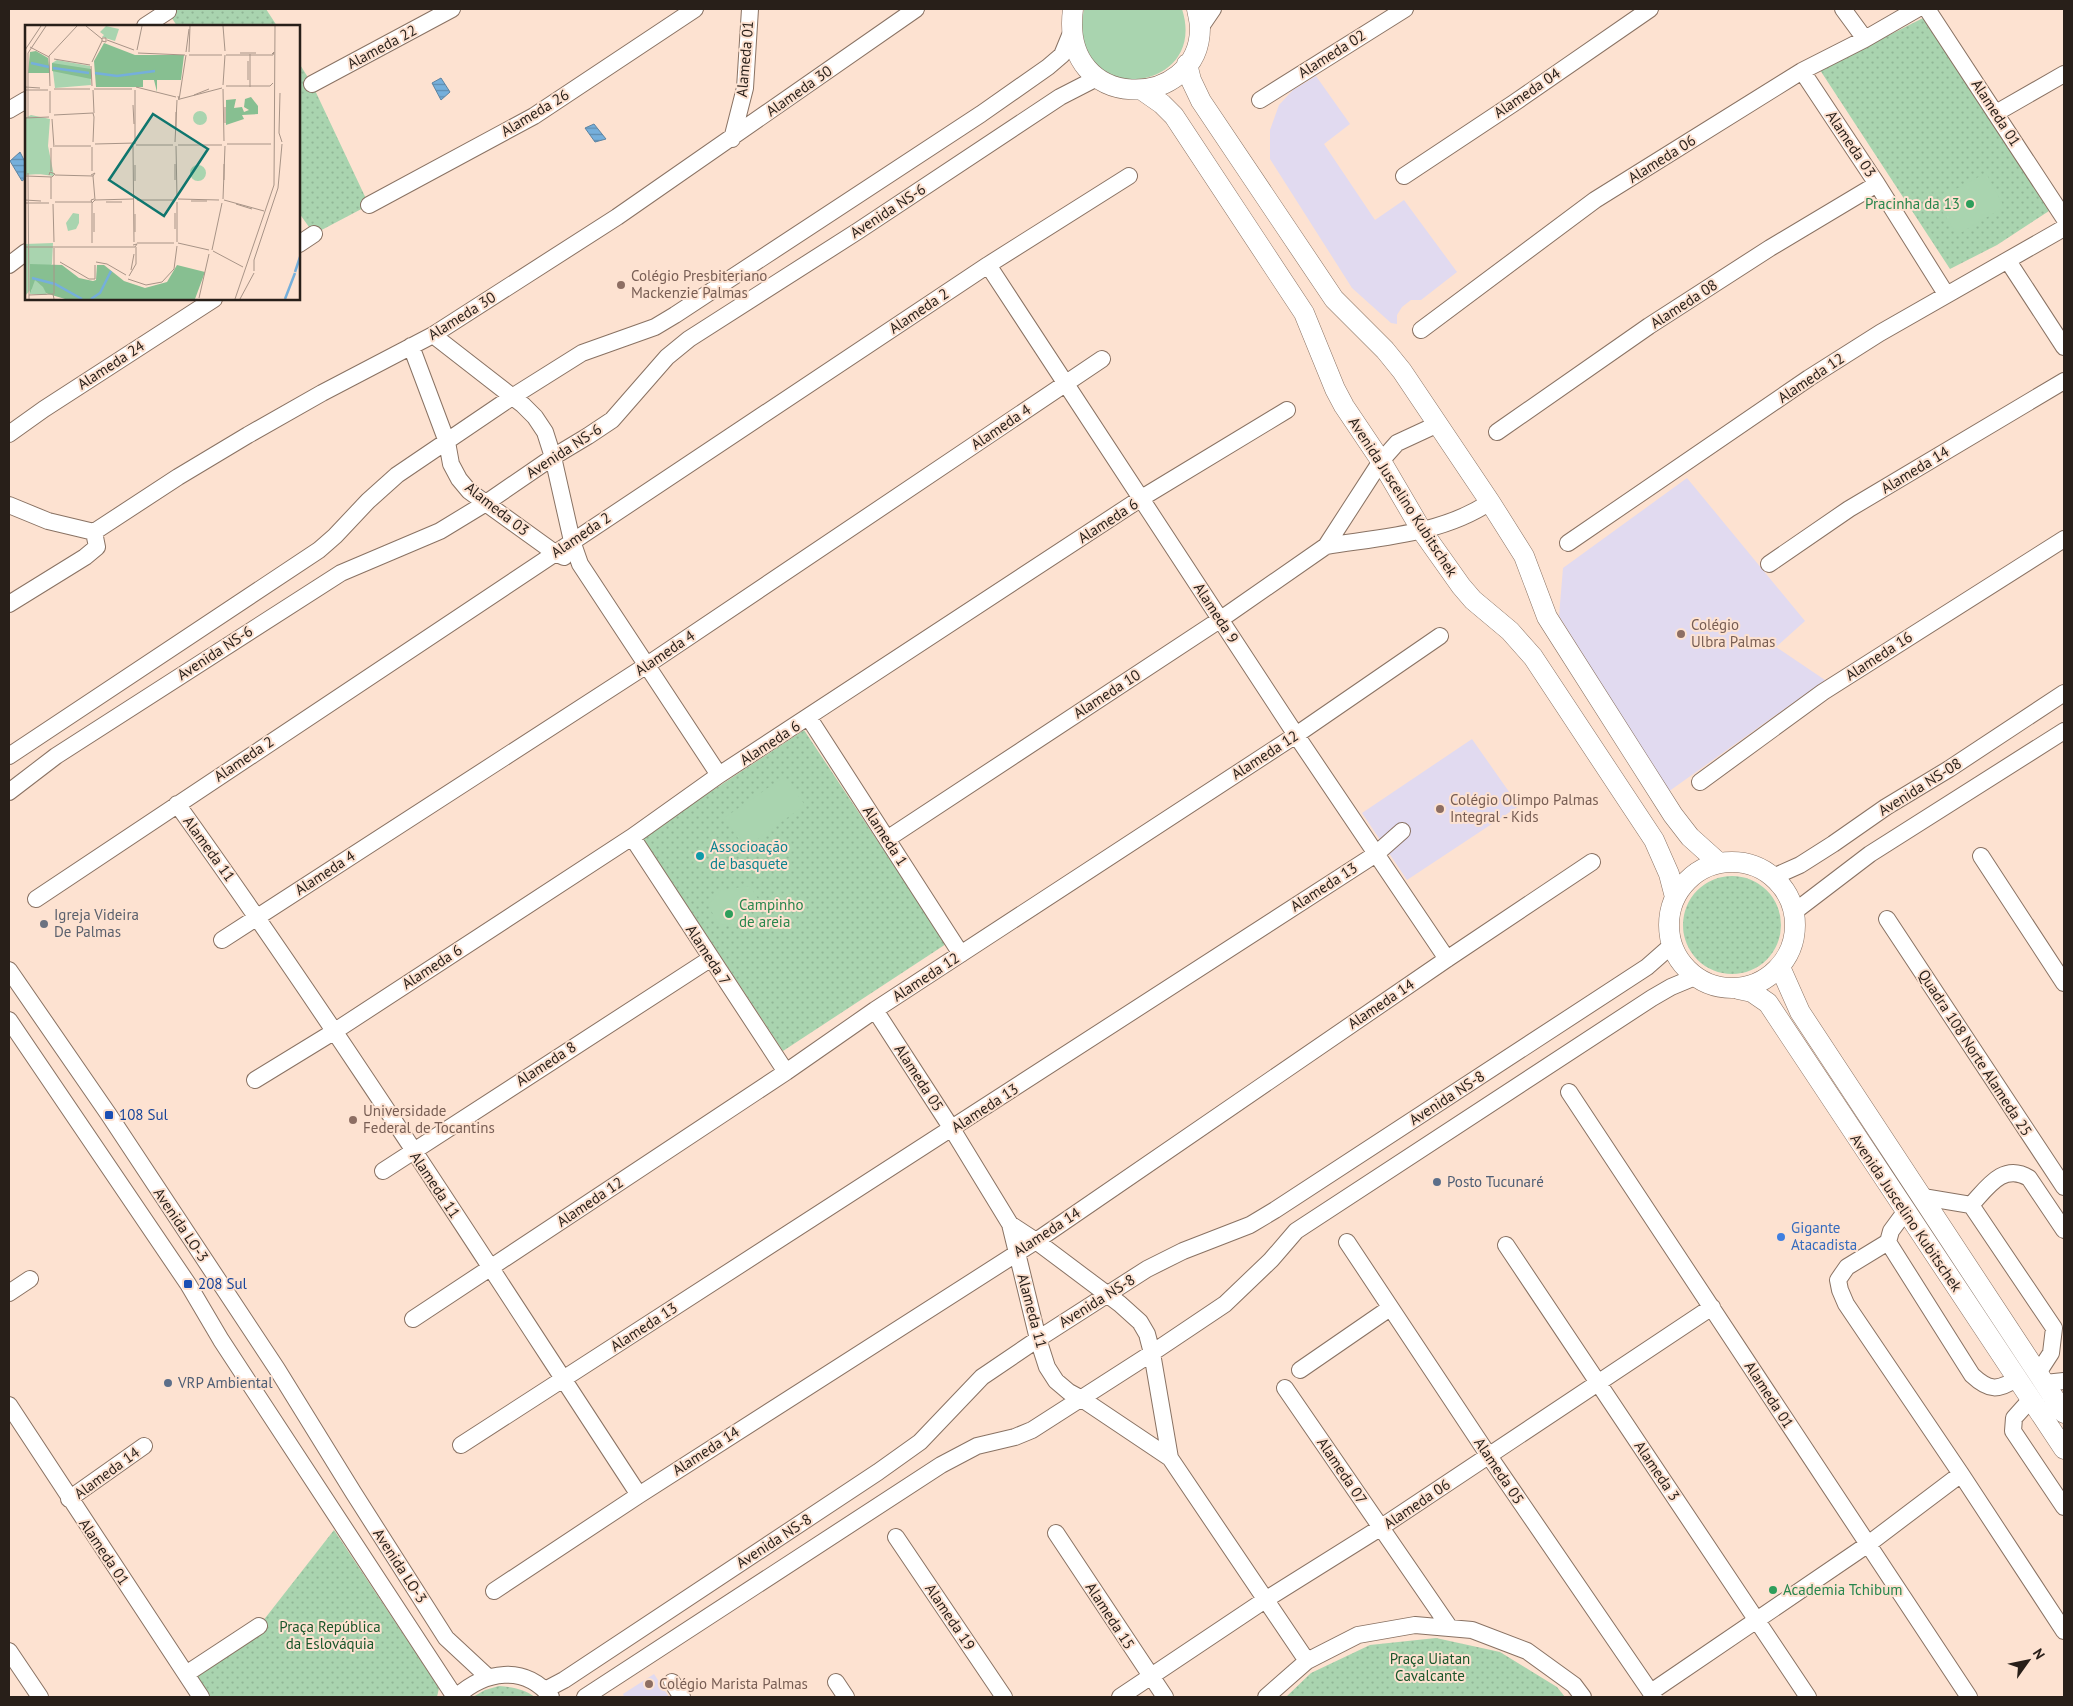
<svg xmlns="http://www.w3.org/2000/svg" width="2073" height="1706" viewBox="0 0 2073 1706" font-family="'PT Sans',sans-serif">
<style>
.commercial{fill:#e1daf0}
.grass{fill:url(#grass-dots)}
.garden{fill:#a9d4af}
.water{fill:url(#water-rules);stroke:#5e84a1}
.lines{fill:none;stroke-linecap:round;stroke-linejoin:round}
.minor-casing{stroke:#897263;stroke-width:18}
.major-casing{stroke:#897263;stroke-width:21}
.minor{stroke:#fff;stroke-width:16}
.major{stroke:#fff;stroke-width:20}
.leisure-dot{fill:#2e9e5b;stroke:#fde2d1;stroke-width:2}
.education-dot{fill:#8d6e63;stroke:#fde2d1;stroke-width:2}
.culture-dot{fill:#0f9aa8;stroke:#fde2d1;stroke-width:2}
.worship-dot{fill:#6b7280;stroke:#fde2d1;stroke-width:2}
.transit-dot{fill:#1a4fb4;stroke:#fde2d1;stroke-width:2}
.service-dot{fill:#5c6f8a;stroke:#fde2d1;stroke-width:2}
.shop-dot{fill:#3f7fe0;stroke:#fde2d1;stroke-width:2}
.labels{text-anchor:middle;stroke-width:4;stroke-linejoin:round;paint-order:stroke}
.street-label{font-size:15px;fill:#281f19;stroke:#fde2d1}
.leisure-label{font-size:15px;fill:#27864d;stroke:#fde2d1;text-anchor:start}
.education-label{font-size:15px;fill:#785e54;stroke:#fde2d1;text-anchor:start}
.culture-label{font-size:15px;fill:#0d838f;stroke:#fde2d1;text-anchor:start}
.worship-label{font-size:15px;fill:#5b616d;stroke:#fde2d1;text-anchor:start}
.transit-label{font-size:15px;fill:#164399;stroke:#fde2d1;text-anchor:start}
.service-label{font-size:15px;fill:#4e5e75;stroke:#fde2d1;text-anchor:start}
.shop-label{font-size:15px;fill:#366cbe;stroke:#fde2d1;text-anchor:start}
.park-label{font-size:15px;fill:#1a562a;stroke:#fde2d1}
.inset-river{fill:none;stroke:#75afdb;stroke-width:2.5}
.inset-road{fill:none;stroke:#a89487;stroke-width:1}
.view{fill:#0f766e;fill-opacity:0.15;stroke:#0f766e;stroke-width:2.5}
.inset-edge{fill:none;stroke:#281f19;stroke-width:2.5}
</style>
<defs>
<pattern id="grass-dots" width="8" height="8" patternUnits="userSpaceOnUse" patternTransform="scale(1.25)"><rect width="8" height="8" fill="#a9d4af"/><path d="M2 2h.1M6 6h.1" fill="none" stroke="#91b696" stroke-width="1.8" stroke-linecap="round"/></pattern>
<pattern id="water-rules" width="6" height="5" patternUnits="userSpaceOnUse" patternTransform="scale(1.25)"><rect width="6" height="5" fill="#75afdb"/><path d="M0 2.5h6" fill="none" stroke="#608eb1"/></pattern>
</defs>
<rect width="100%" height="100%" fill="#fde2d1"/>
<path class="commercial" d="M 1316,76 L 1350,124 L 1324,144 L 1375,220 L 1404,200 L 1457,272 L 1421,300 L 1411,300 L 1402,307 L 1397,315 L 1397,324 L 1391,323 L 1352,288 L 1270,159 L 1270,130 L 1279,105 L 1293,90 Z
M 1687,478 L 1805,621 L 1776,647 L 1825,680 L 1668,792 L 1559,616 L 1563,568 Z
M 1472,739 L 1519,806 L 1407,880 L 1362,813 Z
M 654,1674 L 669,1697 L 624,1697 L 623,1694 Z"/>
<path class="grass" d="M 166,9 L 266,9 L 277,26 L 177,26 Z
M 1927,16 L 2049,211 L 1997,245 L 1950,269 L 1820,70 Z
M 299,63 L 312,84 L 369,205 L 314,234 L 299,213 Z
M 804,730 L 946,944 L 783,1051 L 642,837 Z
M1683 925a49 49 0 1 1 98 0a49 49 0 1 1-98 0Z
M 334,1530 L 439,1688 L 437,1697 L 201,1697 L 186,1674 L 259,1626 Z
M 1436,1638 L 1500,1652 L 1557,1687 L 1565,1697 L 1286,1697 L 1311,1673 L 1370,1645 Z
M 499,1686 C 513,1687 524,1689 535,1697 L 473,1697 L 485,1690 Z"/>
<path class="garden" d="M 1084,9 L 1182,9 C 1210,96 1064,109 1084,9 Z
M 1986,173 L 2004,207 L 1957,235 L 1936,200 Z
M 784,777 L 805,805 L 745,848 L 724,818 Z
M 750,886 L 758,899 L 736,924 L 719,925 L 708,905 L 721,890 Z"/>
<path class="water" d="M 441,78 L 450,92 L 441,100 L 432,83 Z
M 594,124 L 606,139 L 595,142 L 585,128 Z
M 20,152 L 26,164 L 26,178 L 22,181 L 10,161 Z"/>
<g class="lines">
<g class="minor-casing">
<path id="minor" d="M 1843,9 L 1865,39
M 1927,9 L 2064,218
M 145,26 L 168,11
M 1200,28 L 1213,9
M 1802,71 L 1877,184 L 1946,294
M 312,84 L 452,9
M 1260,100 L 1405,9
M 9,110 L 26,100
M 1996,113 L 2064,74
M 732,139 L 745,88 L 750,9
M 1404,176 L 1514,103 L 1650,9
M 369,205 L 534,116 L 695,9
M 299,244 L 314,234
M 2008,261 L 2064,347
M 9,265 L 26,252
M 988,265 L 1296,735 L 1447,959
M 1421,330 L 1595,200 L 1802,71 L 1865,39 L 1917,9
M 433,335 L 523,405 L 535,417 L 545,432 L 553,457 L 572,541 L 580,564 L 719,775
M 411,346 L 447,442 L 451,464 L 459,479 L 469,491 L 555,553 L 564,557
M 1497,432 L 1649,326 L 1770,248 L 1877,184
M 9,434 L 44,409 L 214,299
M 9,505 L 48,521 L 94,532
M 94,532 L 178,477 L 248,435 L 322,393 L 433,335 L 617,217 L 916,9
M 1568,543 L 1809,378 L 1880,333 L 2064,228
M 1326,546 C 1382,537 1442,534 1490,502
M 1769,564 L 1849,509 L 2064,381
M 9,604 L 85,557 L 97,547 L 94,532
M 809,718 L 961,954
M 9,756 L 319,550 L 335,536 L 368,501 L 397,475 L 512,397 L 582,353 L 655,327 L 675,315 L 981,114 L 1048,67 L 1062,55 L 1071,33
M 1700,782 L 1823,692 L 2064,539
M 9,792 L 56,756 L 341,573 L 440,531 L 486,503 L 553,457 L 588,436 L 612,420 L 667,357 L 689,339 L 858,231 L 1060,97 L 1097,78
M 177,804 C 338,1029 487,1263 639,1495
M 632,837 L 786,1072
M 887,839 L 1221,619 L 1326,546 L 1381,461 L 1397,443 L 1438,424
M 1981,856 L 2064,983
M 1773,877 L 1800,865 L 1833,844 L 1886,807 L 1949,769 L 2064,693
M 36,899 L 988,265 L 1129,176
M 1794,912 L 1870,854 L 2064,731
M 1887,919 L 2064,1187
M 222,940 L 647,665 L 1102,359
M 9,970 L 109,1115 L 277,1369 L 353,1492 L 446,1638 L 488,1677
M 875,1010 L 952,1129 L 1010,1224 L 1038,1339 L 1047,1367 L 1056,1381 L 1069,1392 L 1082,1399 L 1170,1458 L 1307,1661
M 9,1020 L 188,1284 L 221,1340 L 455,1697
M 255,1080 L 335,1031 L 632,837 L 719,775 L 1140,499 L 1287,410
M 1569,1092 L 1969,1697
M 383,1171 L 710,959
M 1923,1197 L 1971,1205 L 2054,1328 L 2051,1353 L 2038,1373
M 1971,1205 C 1987,1188 2003,1162 2029,1178 L 2064,1230
M 1905,1212 L 1891,1231 L 1888,1242 L 1847,1267 L 1838,1280 L 1840,1290 L 1846,1304 L 1961,1474 L 2064,1631
M 1010,1224 L 1036,1241 L 1120,1304 L 1140,1322 L 1147,1334 L 1152,1353 L 1170,1458
M 1347,1242 L 1489,1456 L 1654,1697
M 1888,1242 L 1972,1375 C 1989,1391 1998,1391 2018,1378
M 1506,1245 L 1808,1697
M 9,1293 L 30,1279
M 413,1319 L 786,1072 L 875,1010 L 1296,735 L 1440,636
M 1300,1370 L 1390,1308
M 2045,1383 L 2064,1381
M 1285,1388 L 1450,1628
M 2031,1399 L 2014,1418 L 2013,1431 L 2064,1507
M 9,1405 L 201,1697
M 461,1445 L 1376,854 L 1402,831
M 69,1499 L 144,1446
M 1056,1533 L 1165,1697
M 896,1537 L 1004,1697
M 494,1591 L 639,1495 L 1036,1241 L 1447,959 L 1592,862
M 9,1651 L 40,1697
M 186,1674 L 259,1626
M 672,1682 L 682,1697
M 836,1682 L 846,1697
M 545,1690 L 564,1680 L 878,1472 L 920,1442 L 982,1377 L 1038,1339 L 1147,1269 L 1183,1251 L 1250,1225 L 1275,1210 L 1647,967 L 1672,945
M 1651,1692 L 1867,1545 L 1961,1474
M 456,1697 C 485,1671 524,1664 551,1697
M 585,1697 L 941,1465 L 977,1446 L 1015,1437 L 1032,1430 L 1152,1353 L 1225,1304 L 1271,1260 L 1296,1231 L 1652,998 L 1671,987 L 1695,977
M 1120,1697 L 1265,1600 L 1380,1528 L 1712,1307
M 1266,1697 L 1307,1661 L 1358,1635 L 1415,1625 L 1472,1630 L 1527,1651 L 1574,1685 L 1583,1697"/>
</g>
<g class="major-casing">
<path id="major" d="M 1073,9 C 1059,115 1200,111 1200,28 C 1200,22 1198,15 1197,9
M 1187,64 L 1191,80 L 1201,101 L 1334,299 L 1385,350 L 1402,371 L 1490,502 L 1524,556 L 1547,617 L 1673,815 L 1690,837 L 1719,863
M 1142,90 L 1162,104 L 1174,116 L 1304,313 L 1335,389 L 1344,406 L 1381,461 L 1422,531 L 1461,586 L 1473,600 L 1510,631 L 1533,657 L 1654,840 L 1669,874 L 1675,897
M1669 925a63 63 0 1 1 126 0a63 63 0 1 1-126 0Z
M 1780,967 L 1800,1012 L 2064,1413
M 1738,989 L 1752,992 L 1768,1003 L 2064,1449"/>
</g>
<use href="#minor" class="minor"/>
<use href="#major" class="major"/>
</g>
<g class="leisure-dot">
<circle cx="1970" cy="204" r="5"/>
<circle cx="729" cy="914" r="5"/>
<circle cx="1773" cy="1590" r="5"/>
</g>
<g class="education-dot">
<circle cx="621" cy="285" r="5"/>
<circle cx="1681" cy="634" r="5"/>
<circle cx="1440" cy="809" r="5"/>
<circle cx="353" cy="1120" r="5"/>
<circle cx="649" cy="1684" r="5"/>
</g>
<circle class="culture-dot" cx="700" cy="856" r="5"/>
<circle class="worship-dot" cx="44" cy="924" r="5"/>
<g class="transit-dot">
<rect x="104" y="1110" width="10" height="10" rx="2.5"/>
<rect x="183" y="1279" width="10" height="10" rx="2.5"/>
</g>
<g class="service-dot">
<circle cx="1437" cy="1182" r="5"/>
<circle cx="168" cy="1383" r="5"/>
</g>
<circle class="shop-dot" cx="1781" cy="1237" r="5"/>
<g class="labels">
<g class="street-label">
<text transform="translate(382 47) rotate(-28)" y="5">Alameda 22</text>
<text transform="translate(1332 54) rotate(-32)" y="5">Alameda 02</text>
<text transform="translate(745 59) rotate(-85)" y="5">Alameda 01</text>
<text transform="translate(799 91) rotate(-35)" y="5">Alameda 30</text>
<text transform="translate(1527 93) rotate(-34)" y="5">Alameda 04</text>
<text transform="translate(535 113) rotate(-31)" y="5">Alameda 26</text>
<text transform="translate(1996 113) rotate(57)" y="5">Alameda 01</text>
<text transform="translate(1851 144) rotate(56)" y="5">Alameda 03</text>
<text transform="translate(1662 159) rotate(-32)" y="5">Alameda 06</text>
<text transform="translate(888 211) rotate(-33)" y="5">Avenida NS-6</text>
<text transform="translate(1684 304) rotate(-33)" y="5">Alameda 08</text>
<text transform="translate(919 311) rotate(-34)" y="5">Alameda 2</text>
<text transform="translate(462 316) rotate(-32)" y="5">Alameda 30</text>
<text transform="translate(111 365) rotate(-33)" y="5">Alameda 24</text>
<text transform="translate(1811 378) rotate(-34)" y="5">Alameda 12</text>
<text transform="translate(1001 427) rotate(-34)" y="5">Alameda 4</text>
<text transform="translate(564 451) rotate(-33)" y="5">Avenida NS-6</text>
<text transform="translate(1915 470) rotate(-31)" y="5">Alameda 14</text>
<text transform="translate(1403 497) rotate(57)" y="5">Avenida Juscelino Kubitschek</text>
<text transform="translate(497 509) rotate(38)" y="5">Alameda 03</text>
<text transform="translate(1108 521) rotate(-33)" y="5">Alameda 6</text>
<text transform="translate(581 535) rotate(-34)" y="5">Alameda 2</text>
<text transform="translate(1216 613) rotate(57)" y="5">Alameda 9</text>
<text transform="translate(215 653) rotate(-33)" y="5">Avenida NS-6</text>
<text transform="translate(665 653) rotate(-34)" y="5">Alameda 4</text>
<text transform="translate(1879 656) rotate(-33)" y="5">Alameda 16</text>
<text transform="translate(1107 694) rotate(-33)" y="5">Alameda 10</text>
<text transform="translate(770 743) rotate(-33)" y="5">Alameda 6</text>
<text transform="translate(1265 755) rotate(-33)" y="5">Alameda 12</text>
<text transform="translate(244 759) rotate(-34)" y="5">Alameda 2</text>
<text transform="translate(1920 787) rotate(-32)" y="5">Avenida NS-08</text>
<text transform="translate(885 836) rotate(57)" y="5">Alameda 1</text>
<text transform="translate(209 849) rotate(54)" y="5">Alameda 11</text>
<text transform="translate(325 873) rotate(-33)" y="5">Alameda 4</text>
<text transform="translate(1324 887) rotate(-33)" y="5">Alameda 13</text>
<text transform="translate(708 955) rotate(57)" y="5">Alameda 7</text>
<text transform="translate(432 967) rotate(-33)" y="5">Alameda 6</text>
<text transform="translate(926 977) rotate(-33)" y="5">Alameda 12</text>
<text transform="translate(1381 1004) rotate(-34)" y="5">Alameda 14</text>
<text transform="translate(1975 1053) rotate(57)" y="5">Quadra 108 Norte Alameda 25</text>
<text transform="translate(546 1064) rotate(-33)" y="5">Alameda 8</text>
<text transform="translate(919 1078) rotate(57)" y="5">Alameda 05</text>
<text transform="translate(1447 1098) rotate(-33)" y="5">Avenida NS-8</text>
<text transform="translate(985 1108) rotate(-33)" y="5">Alameda 13</text>
<text transform="translate(435 1185) rotate(56)" y="5">Alameda 11</text>
<text transform="translate(590 1202) rotate(-34)" y="5">Alameda 12</text>
<text transform="translate(1906 1213) rotate(56)" y="5">Avenida Juscelino Kubitschek</text>
<text transform="translate(181 1225) rotate(56)" y="5">Avenida LO-3</text>
<text transform="translate(1047 1232) rotate(-33)" y="5">Alameda 14</text>
<text transform="translate(1097 1301) rotate(-32)" y="5">Avenida NS-8</text>
<text transform="translate(1032 1311) rotate(75)" y="5">Alameda 11</text>
<text transform="translate(644 1327) rotate(-33)" y="5">Alameda 13</text>
<text transform="translate(1769 1395) rotate(57)" y="5">Alameda 01</text>
<text transform="translate(706 1451) rotate(-33)" y="5">Alameda 14</text>
<text transform="translate(1342 1471) rotate(56)" y="5">Alameda 07</text>
<text transform="translate(1499 1471) rotate(56)" y="5">Alameda 05</text>
<text transform="translate(1657 1471) rotate(56)" y="5">Alameda 3</text>
<text transform="translate(107 1473) rotate(-36)" y="5">Alameda 14</text>
<text transform="translate(1417 1504) rotate(-34)" y="5">Alameda 06</text>
<text transform="translate(774 1541) rotate(-33)" y="5">Avenida NS-8</text>
<text transform="translate(104 1552) rotate(56)" y="5">Alameda 01</text>
<text transform="translate(400 1566) rotate(57)" y="5">Avenida LO-3</text>
<text transform="translate(1110 1616) rotate(57)" y="5">Alameda 15</text>
<text transform="translate(950 1617) rotate(56)" y="5">Alameda 19</text>
</g>
<g class="leisure-label">
<text x="1960" y="209" text-anchor="end">Pracinha da 13</text>
<text x="739" y="910">Campinho<tspan x="739" dy="17">de areia</tspan></text>
<text x="1783" y="1595">Academia Tchibum</text>
</g>
<g class="education-label">
<text x="631" y="281">Colégio Presbiteriano<tspan x="631" dy="17">Mackenzie Palmas</tspan></text>
<text x="1691" y="630">Colégio<tspan x="1691" dy="17">Ulbra Palmas</tspan></text>
<text x="1450" y="805">Colégio Olimpo Palmas<tspan x="1450" dy="17">Integral - Kids</tspan></text>
<text x="363" y="1116">Universidade<tspan x="363" dy="17">Federal de Tocantins</tspan></text>
<text x="659" y="1689">Colégio Marista Palmas</text>
</g>
<g class="culture-label">
<text x="710" y="852">Associoação<tspan x="710" dy="17">de basquete</tspan></text>
</g>
<g class="worship-label">
<text x="54" y="920">Igreja Videira<tspan x="54" dy="17">De Palmas</tspan></text>
</g>
<g class="transit-label">
<text x="119" y="1120">108 Sul</text>
<text x="198" y="1289">208 Sul</text>
</g>
<g class="service-label">
<text x="1447" y="1187">Posto Tucunaré</text>
<text x="178" y="1388">VRP Ambiental</text>
</g>
<g class="shop-label">
<text x="1791" y="1233">Gigante<tspan x="1791" dy="17">Atacadista</tspan></text>
</g>
<g class="park-label">
<text x="330" y="1632">Praça República<tspan x="330" dy="17">da Eslováquia</tspan></text>
<text x="1430" y="1664">Praça Uiatan<tspan x="1430" dy="17">Cavalcante</tspan></text>
</g>
</g>
<g transform="translate(25 25)">
<rect width="275" height="275" fill="#fde2d1"/>
<path d="M 81,1 L 94,4 L 90,16 L 77,12 L 79,10 L 75,7 ZM 32,35 L 65,41 L 66,60 L 30,63 L 27,38 ZM168 93a7 7 0 1 1 14 0a7 7 0 1 1-14 0ZM 6,90 L 25,94 L 23,121 L 29,151 L 6,148 L 14,149 L 0,150 L 0,93 ZM165 148a8 8 0 1 1 16 0a8 8 0 1 1-16 0ZM 48,188 L 54,189 L 54,198 L 51,204 L 43,206 L 41,198 ZM 28,218 L 27,239 L 1,270 L 0,219 Z" fill="#a9d4af"/>
<path d="M 79,18 L 110,30 L 159,30 L 156,55 L 132,55 L 132,67 L 129,55 L 118,55 L 118,62 L 71,62 L 69,36 ZM 11,26 L 23,33 L 25,48 L 3,48 L 5,27 ZM 27,38 L 66,44 L 66,54 L 27,46 ZM 226,72 L 233,81 L 233,89 L 217,90 L 219,94 L 201,100 L 201,75 L 211,74 L 209,83 L 217,82 L 219,87 L 224,85 L 219,82 L 220,74 ZM 5,239 L 37,240 L 54,253 L 68,256 L 71,255 L 72,240 L 79,240 L 99,256 L 120,263 L 142,257 L 152,240 L 180,247 L 170,274 L 40,274 L 7,264 L 5,270 Z" fill="#87bf91"/>
<path d="M 10,255 L 18,262 L 22,270 L 5,269 Z" fill="#a9d4af"/>
<path class="inset-river" d="M 6,38 L 24,42M 28,43 L 64,48M 70,48 L 92,51 L 130,46M 270,247 L 275,232M 7,253 L 30,259 L 57,274M 66,274 L 75,268 L 86,246M 260,274 L 270,248"/>
<path class="inset-road" d="M 61,1 L 77,14M 198,1 L 200,26M 77,13 L 81,13 L 81,17 L 77,16 ZM 82,15 L 109,25M 5,22 L 24,32M 0,25 L 16,1M 112,25 L 117,1M 161,27 L 164,4M 164,27 L 165,1M 113,28 L 160,30M 215,28 L 231,28M 164,30 L 197,30M 201,30 L 248,30 L 249,27 L 247,29M 29,34 L 65,40M 223,36 L 223,55M 67,37 L 77,16M 66,41 L 67,61M 198,60 L 200,30M 25,61 L 24,31 L 52,1M 201,61 L 245,61 L 248,58M 0,62 L 15,63M 111,62 L 151,72M 225,62 L 225,29M 29,64 L 65,64M 69,64 L 107,64M 198,64 L 199,116M 0,65 L 23,65M 68,65 L 69,88M 110,65 L 110,117M 25,66 L 25,88M 255,68 L 254,108 L 257,117M 169,70 L 184,64M 153,71 L 154,75 L 161,30M 155,74 L 197,63M 108,80 L 109,99M 200,82 L 200,98M 29,90 L 68,88 L 69,92M 0,93 L 24,92M 3,93 L 3,28 L 21,1M 27,94 L 29,122M 151,103 L 151,87M 68,117 L 69,92M 150,117 L 152,75M 70,119 L 111,118M 202,119 L 246,119M 111,120 L 148,120M 153,120 L 197,120M 30,121 L 66,121M 108,121 L 109,217M 151,121 L 152,173M 67,122 L 67,146M 110,140 L 110,156M 26,146 L 26,123M 3,148 L 4,274M 30,150 L 68,151 L 70,148 L 66,150M 1,151 L 27,152 L 30,149 L 25,147 L 24,150M 68,151 L 70,175M 150,155 L 150,139M 199,155 L 199,139M 26,174 L 26,152M 69,174 L 66,175 L 67,178 L 70,175 L 108,174M 153,174 L 194,175M 198,174 L 200,121M 0,175 L 16,176M 112,175 L 149,175M 199,175 L 239,186M 166,176 L 182,176M 30,177 L 66,177M 81,177 L 97,177M 152,177 L 152,217M 0,178 L 24,178M 67,178 L 67,218M 28,179 L 29,217M 211,179 L 227,184M 69,188 L 69,207M 110,189 L 110,207M 150,204 L 150,188M 112,218 L 149,218M 153,218 L 184,225M 0,222 L 110,222 L 112,219 L 108,220M 29,223 L 29,269M 0,224 L 0,274M 187,225 L 197,178M 188,226 L 218,242M 35,237 L 64,254 L 70,254 L 70,240M 71,237 L 82,239 L 101,250M 106,245 L 109,229M 229,246 L 229,235 L 253,163 L 257,119M 104,251 L 111,239 L 111,222M 103,254 L 121,260 L 137,257 L 149,244 L 152,221M 4,270 L 28,269 L 29,274M 174,273 L 184,229M 210,274 L 249,160 L 250,1M 215,274 L 229,248"/>
<path class="view" d="M 128,89 L 183,124 L 139,191 L 84,155 Z"/>
<rect width="275" height="275" class="inset-edge"/>
</g>
<rect width="2073" height="1706" fill="none" stroke="#281f19" stroke-width="20"/>
<g transform="translate(2028 1661) rotate(57)" stroke="#fde2d1" stroke-width="4" paint-order="stroke">
<path d="M0-4L9 19L0 12L-9 19Z" fill="#281f19"/>
<text y="-8" font-size="14" font-weight="bold" text-anchor="middle" fill="#281f19">N</text>
</g>
</svg>
